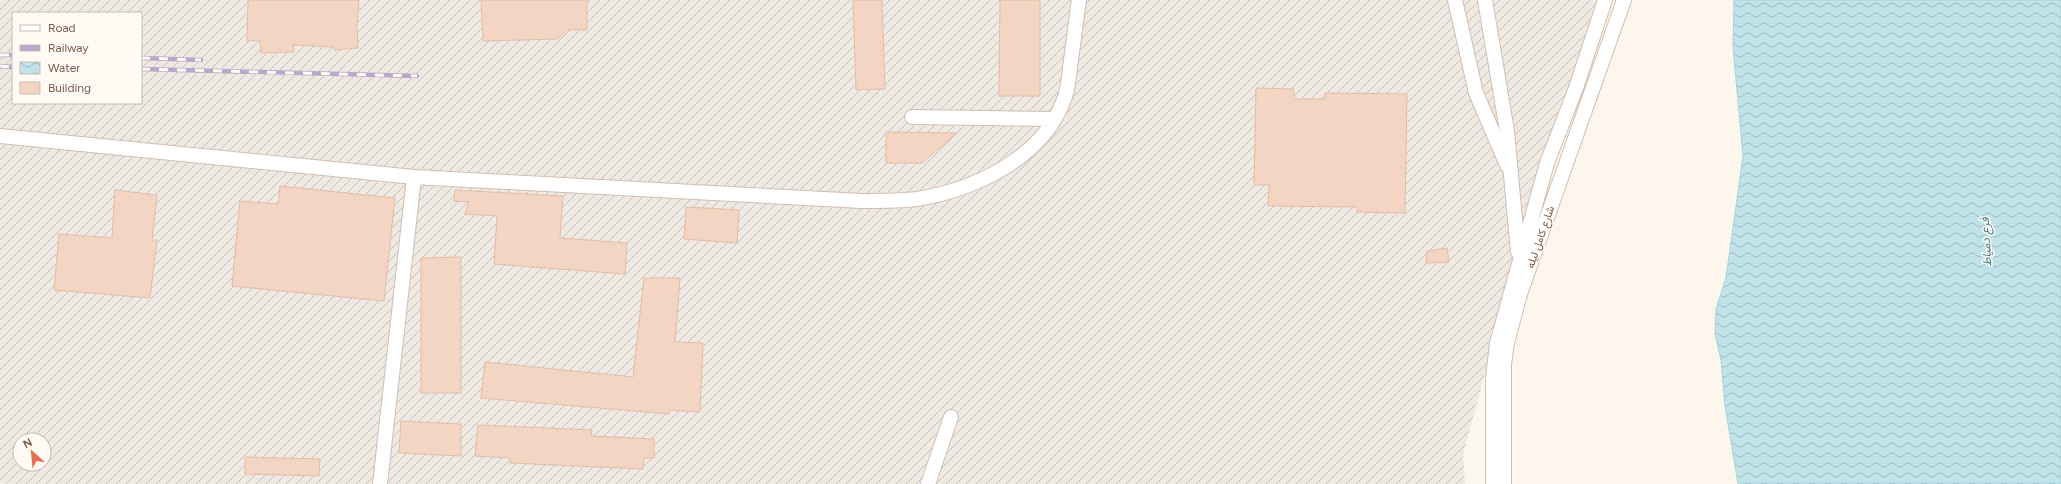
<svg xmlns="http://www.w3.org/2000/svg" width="2061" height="484" viewBox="0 0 2061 484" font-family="Figtree,Vazirmatn,sans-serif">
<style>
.industrial{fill:url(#industrial-furrows);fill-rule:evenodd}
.water{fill:url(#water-waves);stroke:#a5d3da}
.building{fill:#f3d5c3;stroke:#e6bba3}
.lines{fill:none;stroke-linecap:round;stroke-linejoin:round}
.minor-casing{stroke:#d1beb0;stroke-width:16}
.minor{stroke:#fff;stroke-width:14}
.rail-casing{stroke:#b9a8c9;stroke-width:4.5}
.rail{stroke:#fffaf3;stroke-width:3;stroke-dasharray:9;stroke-linecap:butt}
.labels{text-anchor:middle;stroke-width:3;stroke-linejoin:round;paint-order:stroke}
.street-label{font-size:11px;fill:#7a5c4d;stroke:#fffaf3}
.water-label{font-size:12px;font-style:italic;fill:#437c86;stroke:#fffaf3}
</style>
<defs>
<pattern id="industrial-furrows" width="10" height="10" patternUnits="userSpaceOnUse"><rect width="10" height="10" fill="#efe9e4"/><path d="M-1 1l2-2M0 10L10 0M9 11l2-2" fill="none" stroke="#c7c0bb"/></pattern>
<pattern id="water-waves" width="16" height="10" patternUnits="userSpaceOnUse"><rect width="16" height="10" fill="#bfe3e8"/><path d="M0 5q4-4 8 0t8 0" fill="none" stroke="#a0bbbe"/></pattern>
</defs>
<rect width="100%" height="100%" fill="#fdf6ec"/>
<path class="industrial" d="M 0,0 L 1599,0 L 1511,277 L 1463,455 L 1465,484 L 12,484 L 0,483 ZM 13,13 L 141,13 L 141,103 L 13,103 ZM 20,440 L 44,440 L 44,464 L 20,464 Z"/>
<path class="water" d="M 1734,0 L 2061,0 L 2061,484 L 1738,484 L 1725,406 L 1721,360 L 1715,334 L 1716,309 L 1726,278 L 1743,156 L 1733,47 Z"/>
<path class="building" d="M 248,0 L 359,0 L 357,26 L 358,48 L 334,50 L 334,47 L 293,45 L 294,52 L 261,53 L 260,40 L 247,41 Z
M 481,0 L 587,0 L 587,30 L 567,30 L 558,39 L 483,41 Z
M 853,0 L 882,0 L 885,89 L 856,90 Z
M 1000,0 L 1040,0 L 1040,96 L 999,96 Z
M 1256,88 L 1294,89 L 1294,99 L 1325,99 L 1325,93 L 1407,94 L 1405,213 L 1357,212 L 1357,207 L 1268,206 L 1269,185 L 1254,185 Z
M 886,132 L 957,133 L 922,163 L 886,163 Z
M 280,186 L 395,198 L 384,301 L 232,286 L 240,201 L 278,204 Z
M 115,190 L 157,195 L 152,240 L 157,240 L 150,298 L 54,290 L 59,234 L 112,238 Z
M 455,190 L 563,196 L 560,238 L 627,243 L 625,274 L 494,264 L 497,216 L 465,214 L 469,202 L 454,201 Z
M 686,207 L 739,210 L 737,243 L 684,239 Z
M 1447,248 L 1449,262 L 1426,263 L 1427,251 Z
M 461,257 L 461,393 L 421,393 L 421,258 Z
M 644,278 L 680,278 L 675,342 L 703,343 L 700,412 L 670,410 L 669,414 L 481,398 L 485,362 L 633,377 Z
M 401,421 L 461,424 L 461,456 L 399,453 Z
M 478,425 L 592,430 L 591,436 L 654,439 L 654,458 L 644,458 L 643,469 L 510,463 L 510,458 L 475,456 Z
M 245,457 L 320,459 L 319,476 L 245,474 Z"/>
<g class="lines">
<g class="minor-casing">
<path id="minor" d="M 1455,0 L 1476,93 L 1507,165
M 1485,0 L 1507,131 L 1518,252
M 912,117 L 1054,119
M 0,136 L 414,177 L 862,201 C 880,201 898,201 917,199 C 973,190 1041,159 1063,102 C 1069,89 1069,74 1071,60 C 1074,40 1076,20 1079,0
M 380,484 L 414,177
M 928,484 L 951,417
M 1493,484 L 1493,378 L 1497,343 L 1547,163 L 1576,88 L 1605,0
M 1504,484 L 1504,364 L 1507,343 L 1520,294 L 1624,0"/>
</g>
<use href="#minor" class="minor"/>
<g class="rail-casing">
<path id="rail" d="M 0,55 L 13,55
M 141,58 L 201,60
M 0,66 L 13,67
M 141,69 L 417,76"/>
</g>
<use href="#rail" class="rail"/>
</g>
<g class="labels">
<g class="street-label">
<text transform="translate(1540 237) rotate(-71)" y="4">شارع كامل ليله</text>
</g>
<g class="water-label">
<text transform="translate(1986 242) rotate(-93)" y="4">فرع دمياط</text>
</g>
</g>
<rect x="12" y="12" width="130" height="92" fill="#fffaf3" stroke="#cabbb1"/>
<rect x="20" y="25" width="20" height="6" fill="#ffffff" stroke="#cabbb1"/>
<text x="48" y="32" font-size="12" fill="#7a5c4d">Road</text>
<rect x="20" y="45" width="20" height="6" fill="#b9a8c9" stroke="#cabbb1"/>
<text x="48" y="52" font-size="12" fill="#7a5c4d">Railway</text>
<rect x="20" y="62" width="20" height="12" fill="url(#water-waves)" stroke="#cabbb1"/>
<text x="48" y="72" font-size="12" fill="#7a5c4d">Water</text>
<rect x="20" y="82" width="20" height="12" fill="#f3d5c3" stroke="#cabbb1"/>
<text x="48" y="92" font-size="12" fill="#7a5c4d">Building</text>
<g transform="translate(32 452) rotate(333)"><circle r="19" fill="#fffaf3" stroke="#cabbb1"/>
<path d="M0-3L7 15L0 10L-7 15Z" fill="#e76f51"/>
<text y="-6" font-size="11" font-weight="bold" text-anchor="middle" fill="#7a5c4d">N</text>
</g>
</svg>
